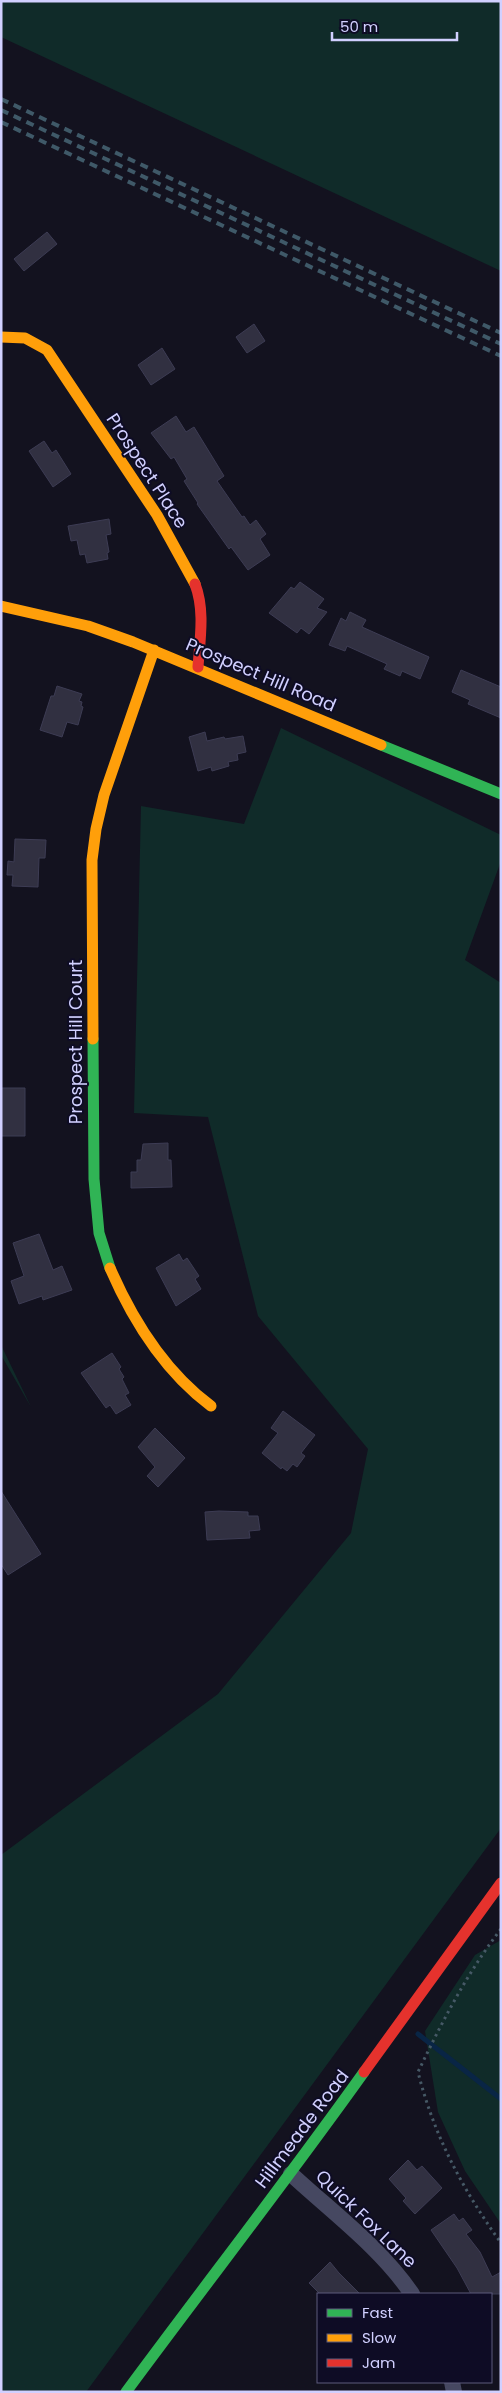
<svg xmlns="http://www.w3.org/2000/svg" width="502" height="2393" viewBox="0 0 502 2393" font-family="Poppins,sans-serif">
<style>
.green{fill:#102b29}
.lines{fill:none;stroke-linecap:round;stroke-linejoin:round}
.stream{stroke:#092545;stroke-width:5}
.building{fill:#313041;stroke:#3d3c54}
.path{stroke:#465966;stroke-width:3;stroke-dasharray:2.5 4;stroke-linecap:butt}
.street{stroke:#464861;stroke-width:16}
.fast{stroke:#30b455;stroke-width:11}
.slow{stroke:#ff9f0a;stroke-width:11}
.jam{stroke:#e5322d;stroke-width:11}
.rail{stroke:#3f5968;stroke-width:4;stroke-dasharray:8 6;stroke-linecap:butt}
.labels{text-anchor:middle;stroke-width:4;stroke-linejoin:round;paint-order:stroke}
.street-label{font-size:18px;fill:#d1d0ff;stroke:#0e0c25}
</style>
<rect width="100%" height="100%" fill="#13121f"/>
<path class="green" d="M 1,1 L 501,1 L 501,271 L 1,37 Z
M 281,728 L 501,835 L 501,861 L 465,960 L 501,983 L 501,1828 L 86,2392 L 1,2392 L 1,1855 L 218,1694 L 351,1533 L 368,1449 L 258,1316 L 208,1117 L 134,1113 L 141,806 L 244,824 Z
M 1,1345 L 31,1407 L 1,1355 Z
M 501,1940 L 501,2224 L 465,2171 L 438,2112 L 425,2031 L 475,1955 Z"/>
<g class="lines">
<path class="stream" d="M 418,2034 L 501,2099"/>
</g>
<path class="building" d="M 47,232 L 57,244 L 24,271 L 14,259 Z
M 254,324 L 265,341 L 247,353 L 236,337 Z
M 162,348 L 175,369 L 151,385 L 138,365 Z
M 176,416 L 186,432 L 194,427 L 224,476 L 217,481 L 242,517 L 244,516 L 250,525 L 256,520 L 266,534 L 260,539 L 270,555 L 248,570 L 231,547 L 229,549 L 197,504 L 198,503 L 184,481 L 187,479 L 174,457 L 171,459 L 151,433 Z
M 44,441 L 52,453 L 56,450 L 71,474 L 53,487 L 29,451 Z
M 109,519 L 111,534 L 106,535 L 109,552 L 107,553 L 108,559 L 87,563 L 85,554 L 80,555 L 77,540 L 71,541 L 68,526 Z
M 300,582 L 324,599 L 317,608 L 327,612 L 309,634 L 301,628 L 297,633 L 269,613 L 291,587 L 294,589 Z
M 350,612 L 366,620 L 362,627 L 429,657 L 420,679 L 402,671 L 400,676 L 384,669 L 387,664 L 347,646 L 345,651 L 329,645 L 341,618 L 346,621 Z
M 461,670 L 501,687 L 501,718 L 468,704 L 470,700 L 452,692 Z
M 57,686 L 82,694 L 79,701 L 82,702 L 81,706 L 83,707 L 78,725 L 67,722 L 62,737 L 40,730 L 51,696 L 54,696 Z
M 205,732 L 207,741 L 224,737 L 225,739 L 243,736 L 246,752 L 237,754 L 238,760 L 228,762 L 229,766 L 212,771 L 211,767 L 198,771 L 189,737 Z
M 15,839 L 46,840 L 45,858 L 39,858 L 38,887 L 12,886 L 13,875 L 7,875 L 8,861 L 14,862 Z
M 1,1088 L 25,1088 L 25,1136 L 1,1136 Z
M 168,1143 L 168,1160 L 171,1160 L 172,1187 L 131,1188 L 131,1172 L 137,1172 L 137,1160 L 141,1160 L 143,1144 Z
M 39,1234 L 53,1270 L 62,1266 L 72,1290 L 43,1300 L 42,1296 L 19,1304 L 11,1281 L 24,1276 L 13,1243 Z
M 179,1254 L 183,1261 L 187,1258 L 199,1276 L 195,1279 L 201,1289 L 176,1306 L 156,1268 Z
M 112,1353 L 121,1367 L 119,1369 L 124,1377 L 122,1379 L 129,1393 L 125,1395 L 131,1405 L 116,1414 L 110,1405 L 106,1408 L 81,1373 Z
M 283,1411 L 315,1435 L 301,1453 L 305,1456 L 297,1467 L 293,1464 L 287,1471 L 282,1467 L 281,1469 L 262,1453 L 278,1433 L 271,1428 Z
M 155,1428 L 185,1458 L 158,1487 L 147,1476 L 155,1467 L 138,1447 Z
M 1,1491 L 41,1554 L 8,1575 L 1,1564 Z
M 219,1511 L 248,1512 L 248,1516 L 258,1516 L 260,1530 L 249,1531 L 250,1538 L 207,1540 L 205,1512 Z
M 408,2160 L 417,2170 L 422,2166 L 442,2188 L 415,2214 L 403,2201 L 406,2198 L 389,2179 Z
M 454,2214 L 459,2221 L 463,2218 L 472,2230 L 466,2234 L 480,2252 L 492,2277 L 501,2272 L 501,2294 L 471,2294 L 457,2268 L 431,2230 Z
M 330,2262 L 339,2273 L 360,2294 L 320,2294 L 309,2283 Z"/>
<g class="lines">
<path class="path" d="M 501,1929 C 467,1973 442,2022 418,2072 C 434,2136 463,2190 501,2243"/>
<path class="street" d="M 291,2174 C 332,2212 381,2248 412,2294
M 452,2382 L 454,2392"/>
<path class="fast" d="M 381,745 L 501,794
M 93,1039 L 94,1179 L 99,1233 L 110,1268
M 126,2392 C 205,2285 287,2180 364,2072"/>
<path class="slow" d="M 1,337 L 25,338 L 47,350 L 157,515 L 195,584
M 1,606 L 88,626 L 133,642 L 381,745
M 93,1039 L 92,860 L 96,829 L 104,795 L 154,650
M 110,1268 C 133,1321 164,1371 211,1406"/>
<path class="jam" d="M 195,584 C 205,610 200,639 198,667
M 364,2072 L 501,1883"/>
<path class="rail" d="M 1,99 L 501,333
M 1,110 L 501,344
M 1,122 L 501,356"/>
</g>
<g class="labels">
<g class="street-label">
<text transform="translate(147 471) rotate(57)" y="6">Prospect Place</text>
<text transform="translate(261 675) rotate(23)" y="6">Prospect Hill Road</text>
<text transform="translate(76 1042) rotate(-90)" y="6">Prospect Hill Court</text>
<text transform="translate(302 2129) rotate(-53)" y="6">Hillmeade Road</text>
<text transform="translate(366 2219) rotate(44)" y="6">Quick Fox Lane</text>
</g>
</g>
<rect width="502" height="2393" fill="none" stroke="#d1d0ff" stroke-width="5"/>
<rect x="317" y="2293" width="175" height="90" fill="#0e0c25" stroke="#5c5a7c"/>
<rect x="327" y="2309" width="25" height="8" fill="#30b455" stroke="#5c5a7c"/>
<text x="362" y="2318" font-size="15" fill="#d1d0ff">Fast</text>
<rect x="327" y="2334" width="25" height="8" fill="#ff9f0a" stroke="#5c5a7c"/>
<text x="362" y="2343" font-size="15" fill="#d1d0ff">Slow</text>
<rect x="327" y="2359" width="25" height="8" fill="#e5322d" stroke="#5c5a7c"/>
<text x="362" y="2368" font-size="15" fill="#d1d0ff">Jam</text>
<path d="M332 32v8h125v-8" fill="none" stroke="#d1d0ff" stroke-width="2.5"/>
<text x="340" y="32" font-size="15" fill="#d1d0ff" stroke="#0e0c25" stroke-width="4" paint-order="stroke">50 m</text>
</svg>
